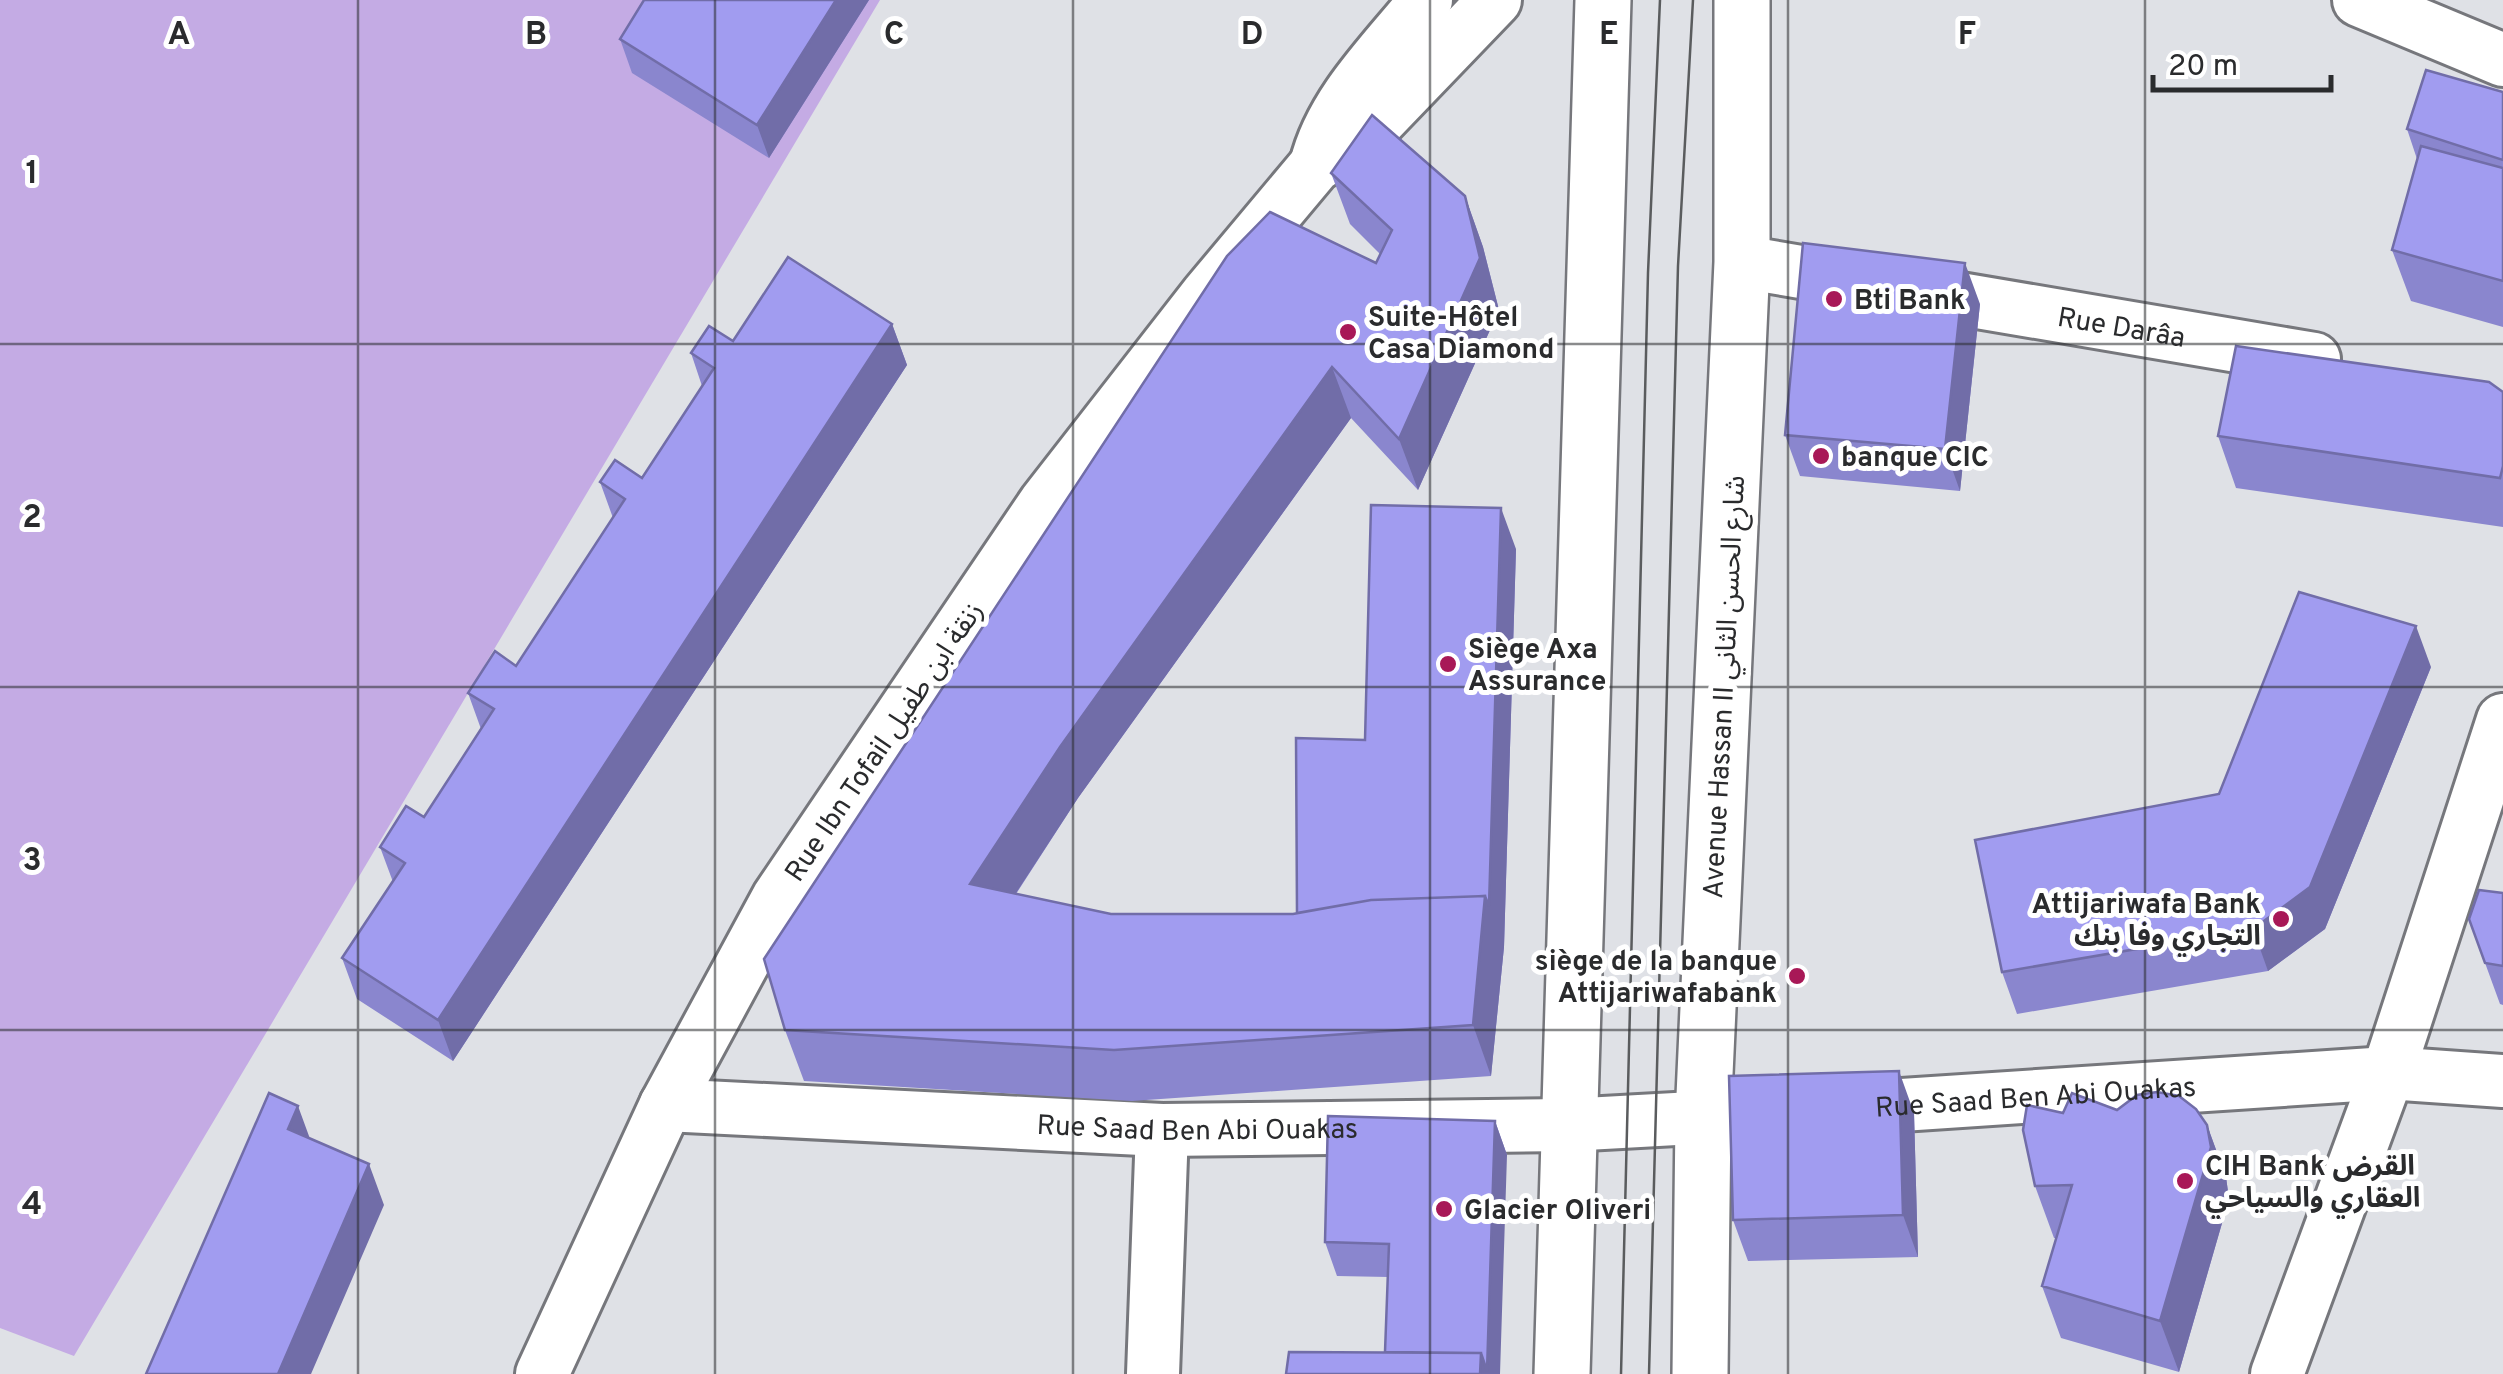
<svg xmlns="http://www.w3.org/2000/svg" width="2503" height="1374" viewBox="0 0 2503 1374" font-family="Overpass,'Noto Sans Arabic',sans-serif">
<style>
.green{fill:#c4abe4}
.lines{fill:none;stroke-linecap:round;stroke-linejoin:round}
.minor-casing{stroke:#76777c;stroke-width:58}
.secondary-casing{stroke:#76777c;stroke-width:60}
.minor{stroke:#fff;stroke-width:52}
.secondary{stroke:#fff;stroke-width:55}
.tram{stroke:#5a5c5e;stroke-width:2.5}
.wall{fill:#8a86ce}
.shaded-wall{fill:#716da8}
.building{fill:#a19cf0;stroke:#716da8;stroke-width:2.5}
.grid{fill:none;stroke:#2a2b2d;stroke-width:2.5;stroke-opacity:0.55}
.poi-dot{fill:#a81857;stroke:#fff;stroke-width:4}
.labels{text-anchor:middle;stroke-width:10;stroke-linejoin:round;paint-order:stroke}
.poi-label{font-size:28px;font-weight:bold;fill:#2a2b2d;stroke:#fff;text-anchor:start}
.street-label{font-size:28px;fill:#2a2b2d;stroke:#fff}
.grid-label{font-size:32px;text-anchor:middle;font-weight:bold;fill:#2a2b2d;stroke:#fff;stroke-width:10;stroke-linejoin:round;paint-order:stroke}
</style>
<rect width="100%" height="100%" fill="#dfe1e6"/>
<path class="green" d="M 0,0 L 880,0 L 74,1356 L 0,1328 Z"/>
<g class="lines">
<g class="minor-casing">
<g id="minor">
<path d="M 2359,0 L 2503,60"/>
<path d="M 1316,165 C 1331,102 1386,50 1426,0"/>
<path id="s1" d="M 1742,262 L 2314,359"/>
<path id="s2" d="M 666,1105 L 1162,1130 L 1567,1125 L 1748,1115"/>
<path id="s3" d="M 1841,1109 L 2388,1073 L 2503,1081"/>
<path d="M 542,1374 L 666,1105 L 778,898 L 1045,503 L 1207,295 L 1315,166 L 1370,130 L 1495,0"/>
<path d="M 1153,1374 L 1162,1130"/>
<path d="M 2277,1374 L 2388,1073 L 2503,720"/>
</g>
</g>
<g class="secondary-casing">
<path id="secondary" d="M 1562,1374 L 1603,0
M 1700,1374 L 1703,1118 L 1742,262 L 1742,0"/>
</g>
<use href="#minor" class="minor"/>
<use href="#secondary" class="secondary"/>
<path class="tram" d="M 1621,1374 L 1648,273 L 1660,0
M 1649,1374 L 1678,266 L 1693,0"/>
</g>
<path class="wall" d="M 644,0 L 869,0 L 769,158 L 632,73 L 620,39 Z
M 2503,92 L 2503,327 L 2411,301 L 2392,250 L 2417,159 L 2407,129 Z
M 1331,173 L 1465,196 L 1483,247 L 1499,310 L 1418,490 L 1351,418 L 1078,798 L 1016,894 L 1111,914 L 1297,913 L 1365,740 L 1516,549 L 1504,947 L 1491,1076 L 1132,1101 L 804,1081 L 785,1030 L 1376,263 L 1380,254 L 1350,224 Z
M 1980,304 L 1960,491 L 1800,476 L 1785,435 Z
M 892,324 L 907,365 L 453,1061 L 357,999 L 342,958 L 393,882 L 380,847 L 424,817 L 481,729 L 468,693 L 516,666 L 613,518 L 600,482 L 642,478 L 702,386 L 691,353 L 733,341 Z
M 2503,392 L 2503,527 L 2236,488 L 2218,436 Z
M 2431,667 L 2325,929 L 2268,971 L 2017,1014 L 2002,972 L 2219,794 Z
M 2503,893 L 2503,1005 L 2500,1004 L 2469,919 Z
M 2117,1110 L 2207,1125 L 2226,1177 L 2229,1199 L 2179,1372 L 2061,1338 L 2042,1286 L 2057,1238 L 2054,1238 L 2035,1186 L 2063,1113 Z
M 1914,1113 L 1918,1257 L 1748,1261 L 1733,1220 Z
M 1495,1121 L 1507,1155 L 1385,1352 L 1388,1277 L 1337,1276 L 1325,1242 Z"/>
<path class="shaded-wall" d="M 836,0 L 869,0 L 769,158 L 757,125 Z
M 1465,196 L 1483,247 L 1499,310 L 1418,490 L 1399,439 Z
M 1965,263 L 1980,304 L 1960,491 L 1945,449 Z
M 892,324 L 907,365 L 453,1061 L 438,1020 Z
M 1332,367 L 1351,418 L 1078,798 L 988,936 L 970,884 L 1060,747 Z
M 1501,508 L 1516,549 L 1504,947 L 1491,1076 L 1473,1025 L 1485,896 Z
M 2416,626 L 2431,667 L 2325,929 L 2268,971 L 2253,929 Z
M 1899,1071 L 1914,1113 L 1918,1257 L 1903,1215 Z
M 298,1106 L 313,1147 L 288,1129 Z
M 1495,1121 L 1507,1155 L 1500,1374 L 1480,1374 Z
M 2207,1125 L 2226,1177 L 2229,1199 L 2179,1372 L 2160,1321 Z
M 369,1164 L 384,1205 L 311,1374 L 278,1374 Z"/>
<path class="building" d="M 644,0 L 836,0 L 757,125 L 620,39 Z
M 2426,70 L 2503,92 L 2503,160 L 2407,129 Z
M 1372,115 L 1465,196 L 1480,258 L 1399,439 L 1332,367 L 1060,747 L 970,884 L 1111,914 L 1293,914 L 1371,900 L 1485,896 L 1473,1025 L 1114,1050 L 785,1030 L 764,959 L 1227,256 L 1270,212 L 1376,263 L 1392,230 L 1331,173 Z
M 2421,146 L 2503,168 L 2503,281 L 2392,250 Z
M 1803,243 L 1965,263 L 1945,449 L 1785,435 Z
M 788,257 L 892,324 L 438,1020 L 342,958 L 405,863 L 380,847 L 406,806 L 424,817 L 494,709 L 468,693 L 495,651 L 516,666 L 625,499 L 600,482 L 615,460 L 642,478 L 714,368 L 691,353 L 709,326 L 733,341 Z
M 2236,346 L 2489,382 L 2503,392 L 2503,466 L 2500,478 L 2218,436 Z
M 1371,505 L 1501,508 L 1489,906 L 1485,896 L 1371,900 L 1297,913 L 1296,738 L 1365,740 Z
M 2299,592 L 2416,626 L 2310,887 L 2253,929 L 2002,972 L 1975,840 L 2219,794 Z
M 2479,890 L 2503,893 L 2503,966 L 2485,963 L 2469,919 Z
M 1899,1071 L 1903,1215 L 1733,1220 L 1729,1076 Z
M 2157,1092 L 2179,1096 L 2196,1109 L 2207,1125 L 2211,1147 L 2160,1321 L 2042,1286 L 2072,1185 L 2035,1186 L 2023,1130 L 2027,1105 L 2063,1113 L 2072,1093 L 2117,1110 L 2137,1095 Z
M 269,1093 L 298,1106 L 288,1129 L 369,1164 L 278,1374 L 146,1374 Z
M 1328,1116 L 1495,1121 L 1487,1371 L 1481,1353 L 1385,1352 L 1389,1244 L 1325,1242 Z
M 1289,1352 L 1481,1353 L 1480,1374 L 1286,1374 Z"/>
<path class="grid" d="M 358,0 L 358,1374M 715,0 L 715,1374M 1073,0 L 1073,1374M 1430,0 L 1430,1374M 1788,0 L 1788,1374M 2145,0 L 2145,1374M 0,344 L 2503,344M 0,687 L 2503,687M 0,1030 L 2503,1030"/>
<g class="poi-dot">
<circle cx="1834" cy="299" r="10"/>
<circle cx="1348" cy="332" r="10"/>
<circle cx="1821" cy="456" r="10"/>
<circle cx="1448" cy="664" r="10"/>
<circle cx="2281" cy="919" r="10"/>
<circle cx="1797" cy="976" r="10"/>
<circle cx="2185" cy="1181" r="10"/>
<circle cx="1444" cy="1209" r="10"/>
</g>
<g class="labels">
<g class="poi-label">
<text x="1854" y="309">Bti Bank</text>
<text x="1368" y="326">Suite-Hôtel<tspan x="1368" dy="32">Casa Diamond</tspan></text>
<text x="1841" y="466">banque CIC</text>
<text x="1468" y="658">Siège Axa<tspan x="1468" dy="32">Assurance</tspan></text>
<text x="2261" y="913" text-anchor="end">Attijariwafa Bank<tspan x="2261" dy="32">التجاري وفا بنك</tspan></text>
<text x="1777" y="970" text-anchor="end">siège de la banque<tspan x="1777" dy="32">Attijariwafabank</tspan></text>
<text x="2205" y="1175">CIH Bank القرض<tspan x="2205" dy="32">العقاري والسياحي</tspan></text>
<text x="1464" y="1219">Glacier Oliveri</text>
</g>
<g class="street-label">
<text dy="10" stroke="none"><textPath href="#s1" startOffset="385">Rue Darâa</textPath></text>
<text transform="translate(1723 687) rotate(-87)" y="10">Avenue Hassan II شارع الحسن الثاني</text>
<text transform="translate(883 741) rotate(-56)" y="10">Rue Ibn Tofail زنقة ابن طفيل</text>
<text dy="10" stroke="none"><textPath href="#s3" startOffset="195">Rue Saad Ben Abi Ouakas</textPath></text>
<text dy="10" stroke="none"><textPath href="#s2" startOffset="532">Rue Saad Ben Abi Ouakas</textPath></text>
</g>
</g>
<g class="grid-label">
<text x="179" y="44">A</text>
<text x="536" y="44">B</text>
<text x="894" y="44">C</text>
<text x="1252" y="44">D</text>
<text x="1609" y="44">E</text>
<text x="1967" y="44">F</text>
<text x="32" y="183">1</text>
<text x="32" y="527">2</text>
<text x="32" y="870">3</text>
<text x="32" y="1214">4</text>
</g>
<path d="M2153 75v15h178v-15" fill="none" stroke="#2a2b2d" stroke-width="5"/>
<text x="2168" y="75" font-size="30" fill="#2a2b2d" stroke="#ffffff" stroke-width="8" paint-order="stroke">20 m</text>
</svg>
